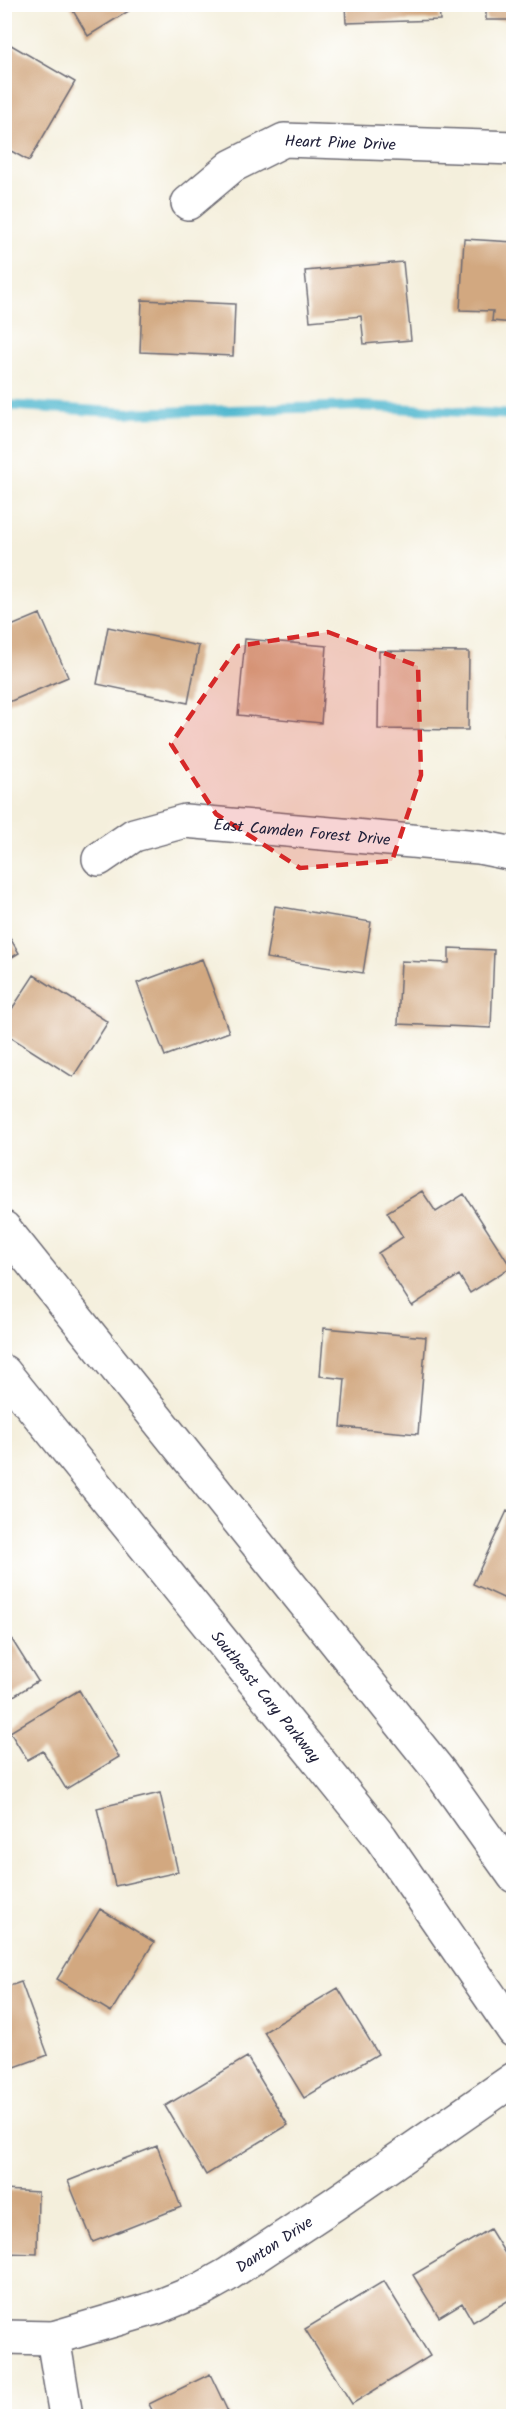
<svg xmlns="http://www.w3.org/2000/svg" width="518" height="2421" viewBox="0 0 518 2421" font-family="Kalam,sans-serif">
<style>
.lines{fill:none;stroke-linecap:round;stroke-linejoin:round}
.stream{stroke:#51b8cf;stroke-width:10}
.building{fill:#d2a880}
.minor-casing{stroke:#6c6a73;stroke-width:36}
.primary-casing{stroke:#6c6a73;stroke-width:36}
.minor{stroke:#fff;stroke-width:33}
.primary{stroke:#fff;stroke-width:33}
.marked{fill:#d62828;fill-opacity:0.2;stroke:#d62828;stroke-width:4.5;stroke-dasharray:12 8;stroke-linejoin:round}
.labels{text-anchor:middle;stroke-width:6;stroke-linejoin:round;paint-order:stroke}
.street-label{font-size:16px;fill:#22223b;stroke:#fff}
</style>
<rect width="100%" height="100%" fill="#fff"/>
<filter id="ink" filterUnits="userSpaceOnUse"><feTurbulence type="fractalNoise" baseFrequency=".0167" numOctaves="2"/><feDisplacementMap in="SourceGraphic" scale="12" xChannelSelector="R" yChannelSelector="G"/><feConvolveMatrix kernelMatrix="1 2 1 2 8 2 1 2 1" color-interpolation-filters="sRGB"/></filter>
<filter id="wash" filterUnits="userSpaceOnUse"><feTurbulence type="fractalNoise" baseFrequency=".008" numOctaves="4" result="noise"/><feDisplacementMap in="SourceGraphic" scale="24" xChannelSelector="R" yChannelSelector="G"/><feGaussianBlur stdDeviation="1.35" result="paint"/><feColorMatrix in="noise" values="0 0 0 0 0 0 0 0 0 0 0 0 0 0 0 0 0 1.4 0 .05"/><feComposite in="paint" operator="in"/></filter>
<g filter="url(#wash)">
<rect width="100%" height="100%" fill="#f4efdc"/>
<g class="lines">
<path class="stream" d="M 4,405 L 130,413 L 363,406 L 514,415"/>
</g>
<g id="blocks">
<path class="building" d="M 69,4 L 140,4 L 88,36 Z
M 345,4 L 439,4 L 440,20 L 346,23 Z
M 486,4 L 514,4 L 514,20 L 486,20 Z
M 6,42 L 75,82 L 29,161 L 4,147 L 4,46 Z
M 464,239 L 514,242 L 514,323 L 492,321 L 493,311 L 460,310 Z
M 403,262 L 411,340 L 364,344 L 361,316 L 310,321 L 305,271 Z
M 142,300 L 235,304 L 233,356 L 140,352 Z
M 40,614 L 68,677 L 4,704 L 4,629 Z
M 108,627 L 199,646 L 188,703 L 97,684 Z
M 245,639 L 327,646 L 321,723 L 238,715 Z
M 379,651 L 469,652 L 468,730 L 378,729 Z
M 512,704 L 514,705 L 514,739 L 509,739 Z
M 275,906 L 371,922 L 363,973 L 266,958 Z
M 4,928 L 19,953 L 4,962 Z
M 449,948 L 494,950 L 491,1028 L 398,1024 L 401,961 L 449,963 Z
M 202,959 L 229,1032 L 165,1056 L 137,983 Z
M 34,975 L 108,1022 L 73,1077 L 4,1033 L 4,1021 Z
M 422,1191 L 436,1212 L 464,1194 L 511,1267 L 470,1293 L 459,1275 L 412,1306 L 378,1253 L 403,1237 L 387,1212 Z
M 324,1328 L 426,1337 L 418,1434 L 341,1427 L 345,1379 L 320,1376 Z
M 507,1511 L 514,1514 L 514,1603 L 473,1584 Z
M 4,1627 L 38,1681 L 4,1702 Z
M 79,1690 L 119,1757 L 66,1789 L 43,1751 L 27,1760 L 10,1732 Z
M 160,1793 L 178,1872 L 115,1886 L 97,1808 Z
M 100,1909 L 154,1942 L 111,2012 L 57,1979 Z
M 21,1982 L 48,2055 L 4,2071 L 4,1988 Z
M 338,1988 L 378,2054 L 304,2098 L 264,2032 Z
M 247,2057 L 288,2125 L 206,2175 L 165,2106 Z
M 157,2146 L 181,2207 L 93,2242 L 68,2181 Z
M 4,2190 L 38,2192 L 37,2254 L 4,2253 Z
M 490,2229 L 514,2268 L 514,2297 L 473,2322 L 462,2303 L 439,2317 L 413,2275 Z
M 384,2281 L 430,2356 L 352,2404 L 305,2329 Z
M 210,2374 L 230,2416 L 155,2416 L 149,2404 Z"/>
</g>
</g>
<g filter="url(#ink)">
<use href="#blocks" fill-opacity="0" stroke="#6c6a73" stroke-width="1.5"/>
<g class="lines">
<g class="minor-casing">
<g id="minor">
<path id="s1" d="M 188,203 L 232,166 L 284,140 L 514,148"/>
<path id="s2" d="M 99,859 L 134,835 L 185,821 L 479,847 L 514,854"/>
<path id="s3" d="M 4,2337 L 53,2338 L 155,2308 L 202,2289 L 227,2275 L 334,2204 L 514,2079"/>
<path d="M 53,2338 L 66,2416"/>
</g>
</g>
<g class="primary-casing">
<g id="primary">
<path d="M 4,1228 L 440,1772 L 514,1876"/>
<path id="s4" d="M 4,1372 L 381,1838 L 514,2031"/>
</g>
</g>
<use href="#minor" class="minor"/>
<use href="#primary" class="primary"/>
</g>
</g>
<path class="marked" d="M 328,632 L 418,666 L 421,775 L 392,861 L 300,868 L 216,814 L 171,744 L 238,646 Z"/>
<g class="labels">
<g class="street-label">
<text dy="6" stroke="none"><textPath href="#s1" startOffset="172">Heart Pine Drive</textPath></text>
<text dy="6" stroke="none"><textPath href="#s2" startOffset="213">East Camden Forest Drive</textPath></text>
<text dy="6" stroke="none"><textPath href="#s4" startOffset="417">Southeast Cary Parkway</textPath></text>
<text dy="6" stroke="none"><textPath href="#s3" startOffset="291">Danton Drive</textPath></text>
</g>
</g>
<rect width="518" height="2421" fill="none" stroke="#fff" stroke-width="24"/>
</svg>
